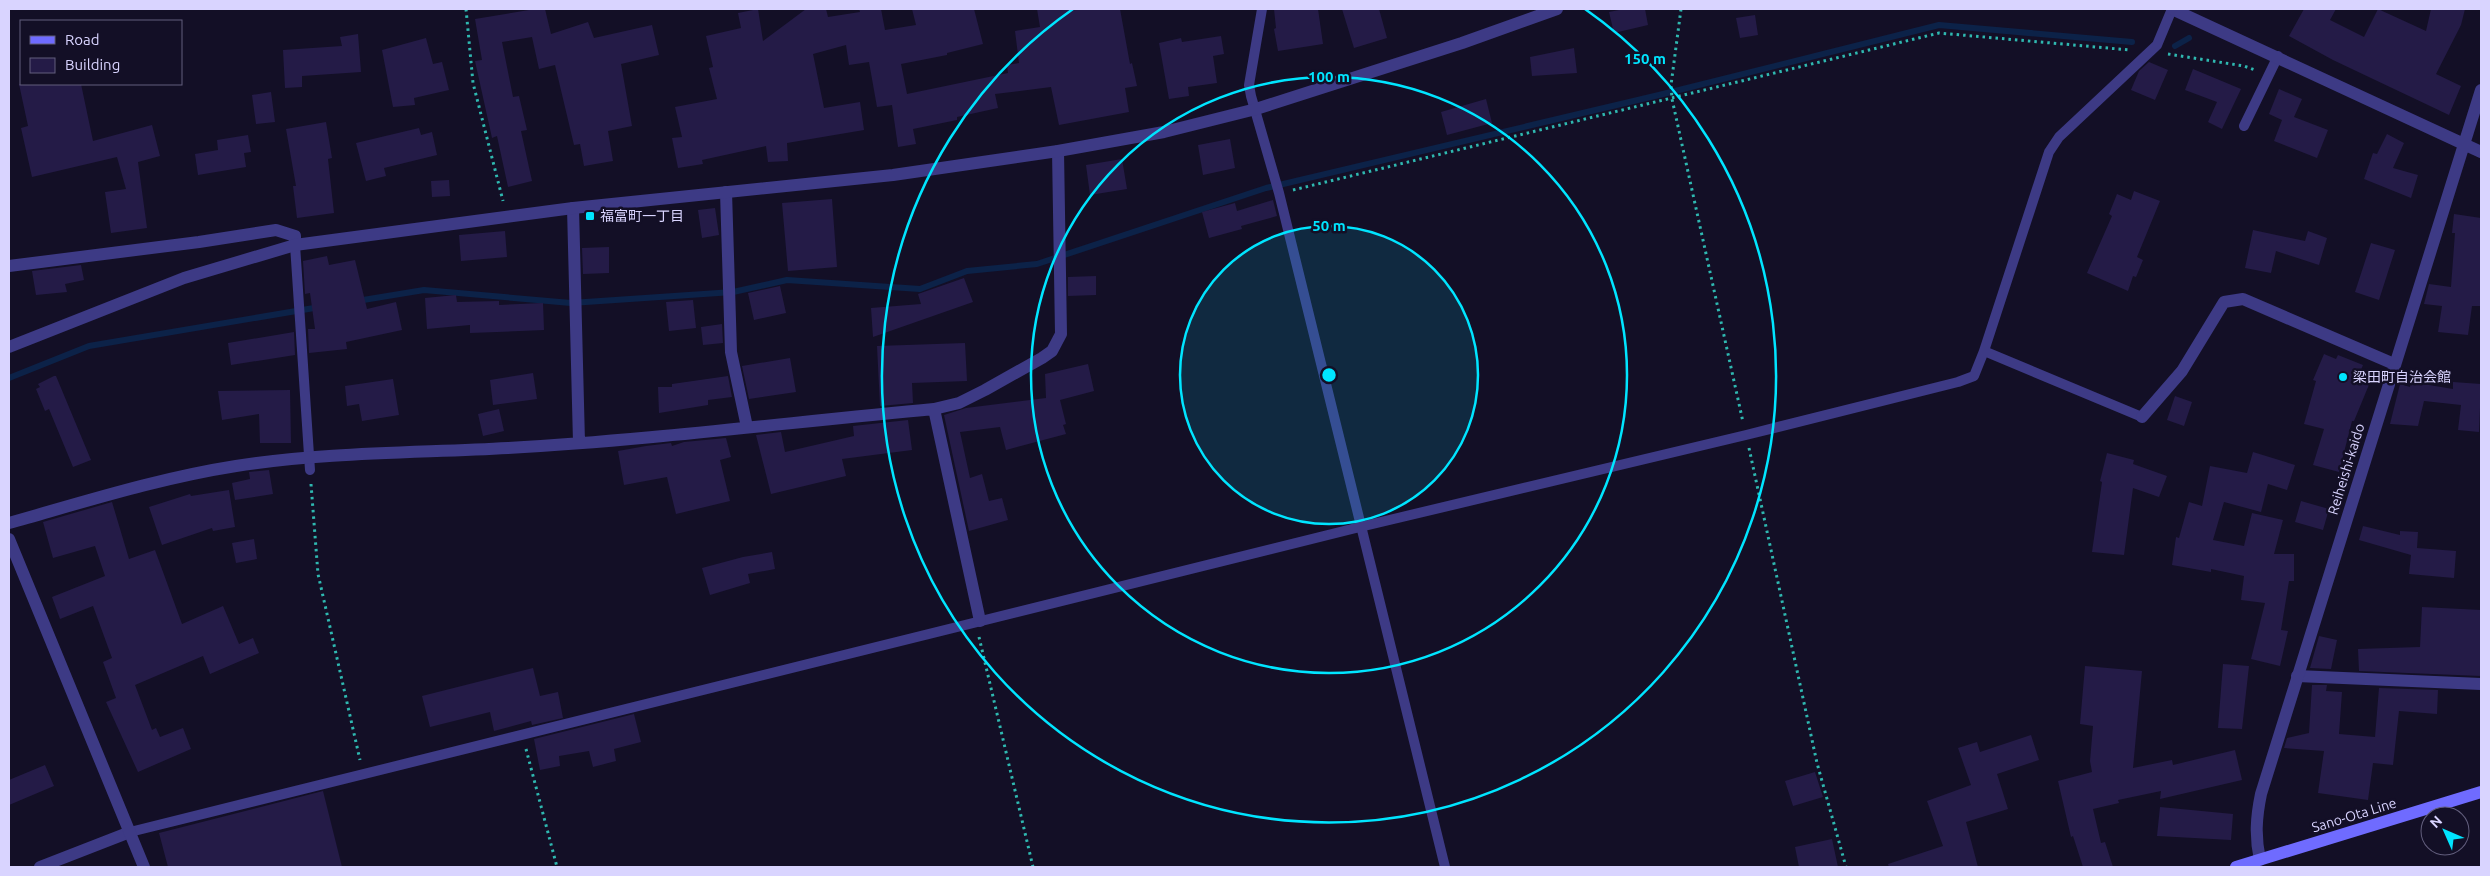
<svg xmlns="http://www.w3.org/2000/svg" width="2490" height="876" viewBox="0 0 2490 876" font-family="Ubuntu,'Noto Sans JP',sans-serif">
<style>
.lines{fill:none;stroke-linecap:round;stroke-linejoin:round}
.stream{stroke:#0c2248;stroke-width:6}
.building{fill:#241b47}
.path{stroke:#2fb8b0;stroke-width:3;stroke-dasharray:2.5 4;stroke-linecap:butt}
.service{stroke:#3d3a85;stroke-width:10}
.minor{stroke:#3d3a85;stroke-width:12}
.tertiary{stroke:#3d3a85;stroke-width:12}
.secondary{stroke:#6f6bff;stroke-width:12}
.ring{fill:none;stroke:#00e5ff;stroke-width:2.5}
.poi-dot{fill:#00e5ff;stroke:#130f26;stroke-width:2}
.labels{text-anchor:middle;stroke-width:5;stroke-linejoin:round;paint-order:stroke}
.poi-label{font-size:14px;fill:#d9d4ff;stroke:#130f26;text-anchor:start}
.street-label{font-size:14px;fill:#d9d4ff;stroke:#130f26}
.centre{fill:#00e5ff;stroke:#130f26;stroke-width:2.5}
.ring-label{font-size:15px;text-anchor:middle;font-weight:bold;fill:#00e5ff;stroke:#130f26;stroke-width:5;stroke-linejoin:round;paint-order:stroke}
</style>
<rect width="100%" height="100%" fill="#130f26"/>
<g class="lines">
<path class="stream" d="M 2175,46 L 2189,38
M 357,301 L 424,290 L 571,303 L 733,292 L 787,280 L 920,289 L 967,271 L 1037,264 L 1266,188 L 1659,95 L 1939,25 L 2132,42
M 9,378 L 89,346 L 320,307"/>
</g>
<path class="building" d="M 528,9 L 545,9 L 551,34 L 588,22 L 594,38 L 652,25 L 659,55 L 621,64 L 632,126 L 608,131 L 613,161 L 584,166 L 580,144 L 574,145 L 555,65 L 539,69 L 532,37 L 502,42 L 513,97 L 519,96 L 527,130 L 521,131 L 532,181 L 508,187 L 497,136 L 492,138 L 475,61 L 482,60 L 475,19 L 529,10 Z
M 758,9 L 763,41 L 806,9 L 826,9 L 828,17 L 860,12 L 859,9 L 881,9 L 885,30 L 916,25 L 912,9 L 974,9 L 983,44 L 947,53 L 947,55 L 901,64 L 907,94 L 1008,73 L 1007,65 L 1019,63 L 1015,31 L 1040,27 L 1037,9 L 1120,9 L 1130,64 L 1132,63 L 1137,86 L 1125,88 L 1129,112 L 1059,125 L 1051,87 L 995,94 L 998,108 L 957,117 L 957,120 L 913,129 L 916,144 L 898,147 L 892,105 L 877,107 L 869,62 L 849,65 L 846,45 L 813,54 L 824,108 L 860,102 L 864,130 L 787,143 L 788,161 L 768,162 L 766,146 L 702,160 L 703,164 L 678,168 L 672,138 L 682,137 L 675,107 L 717,99 L 709,68 L 713,67 L 706,36 L 741,28 L 738,13 Z
M 1274,9 L 1318,9 L 1323,44 L 1278,51 L 1274,29 L 1276,28 Z
M 1342,9 L 1379,9 L 1387,38 L 1354,48 Z
M 1624,9 L 1645,9 L 1648,25 L 1614,33 L 1609,12 Z
M 2304,9 L 2336,9 L 2330,20 L 2364,37 L 2378,9 L 2426,31 L 2431,9 L 2465,9 L 2461,25 L 2436,74 L 2461,86 L 2449,115 L 2333,60 L 2289,36 Z
M 1755,15 L 1758,35 L 1740,38 L 1736,18 Z
M 358,34 L 361,72 L 302,76 L 302,87 L 285,88 L 283,50 L 342,46 L 340,37 Z
M 1221,36 L 1224,54 L 1213,56 L 1217,83 L 1188,87 L 1189,96 L 1169,99 L 1159,43 L 1181,38 L 1182,42 Z
M 426,38 L 433,64 L 442,62 L 449,90 L 414,98 L 415,105 L 393,107 L 382,50 Z
M 1574,48 L 1577,73 L 1532,76 L 1530,57 Z
M 2149,62 L 2168,70 L 2155,100 L 2131,90 L 2139,71 Z
M 2193,69 L 2241,89 L 2222,129 L 2208,122 L 2217,102 L 2185,90 Z
M 19,84 L 81,84 L 93,141 L 152,125 L 160,156 L 138,162 L 147,228 L 111,233 L 105,192 L 126,189 L 117,157 L 32,177 L 21,128 L 28,126 Z
M 2279,89 L 2302,99 L 2294,117 L 2328,130 L 2317,158 L 2274,141 L 2282,120 L 2269,114 Z
M 271,92 L 275,122 L 256,124 L 252,95 Z
M 1486,99 L 1492,123 L 1447,135 L 1441,112 Z
M 326,122 L 332,158 L 328,159 L 334,213 L 297,218 L 293,186 L 296,186 L 286,129 Z
M 419,128 L 421,135 L 432,132 L 437,155 L 384,168 L 386,176 L 366,181 L 356,143 Z
M 2387,134 L 2404,143 L 2393,168 L 2418,175 L 2411,198 L 2364,179 L 2373,153 L 2377,154 Z
M 248,135 L 251,152 L 244,153 L 246,167 L 198,175 L 195,154 L 218,150 L 217,140 Z
M 1230,139 L 1235,168 L 1203,175 L 1198,145 Z
M 1122,159 L 1127,189 L 1090,195 L 1086,165 Z
M 449,180 L 450,196 L 432,197 L 431,181 Z
M 2134,191 L 2160,201 L 2137,257 L 2143,260 L 2136,277 L 2133,276 L 2128,291 L 2087,273 L 2112,216 L 2109,214 L 2117,194 L 2131,200 Z
M 832,199 L 837,267 L 788,271 L 782,203 Z
M 1273,200 L 1277,216 L 1241,226 L 1242,229 L 1209,238 L 1202,212 L 1235,203 L 1237,211 Z
M 715,208 L 719,235 L 702,238 L 698,210 Z
M 2454,214 L 2481,218 L 2481,306 L 2472,306 L 2468,335 L 2438,332 L 2442,306 L 2424,304 L 2429,284 L 2451,287 L 2455,233 L 2452,233 Z
M 2253,230 L 2305,241 L 2308,231 L 2327,238 L 2319,265 L 2276,251 L 2271,273 L 2245,268 Z
M 505,231 L 507,257 L 461,261 L 459,235 Z
M 2371,243 L 2395,250 L 2379,300 L 2355,292 Z
M 609,247 L 609,273 L 583,274 L 582,248 Z
M 327,256 L 329,265 L 355,260 L 367,309 L 396,302 L 402,330 L 346,342 L 347,349 L 309,353 L 308,329 L 315,329 L 310,293 L 305,294 L 303,261 Z
M 81,265 L 84,280 L 65,284 L 67,292 L 36,295 L 32,271 Z
M 1096,276 L 1096,295 L 1068,296 L 1068,277 Z
M 964,278 L 973,302 L 873,337 L 871,308 L 921,304 L 918,294 Z
M 780,286 L 786,313 L 754,320 L 748,293 Z
M 456,295 L 457,302 L 499,301 L 499,305 L 543,303 L 544,330 L 470,333 L 470,325 L 427,329 L 425,298 Z
M 693,300 L 696,328 L 669,331 L 666,302 Z
M 722,324 L 723,343 L 703,345 L 701,327 Z
M 294,332 L 295,355 L 231,365 L 228,343 Z
M 965,343 L 967,381 L 912,383 L 913,403 L 880,406 L 877,346 Z
M 2324,354 L 2336,359 L 2338,355 L 2363,365 L 2361,370 L 2373,375 L 2354,421 L 2352,421 L 2339,472 L 2313,465 L 2324,429 L 2304,424 L 2316,381 L 2313,380 Z
M 790,358 L 796,392 L 749,399 L 742,366 Z
M 1088,364 L 1094,391 L 1060,400 L 1066,424 L 1063,425 L 1066,434 L 1006,450 L 1000,427 L 960,432 L 970,478 L 982,474 L 989,501 L 1002,498 L 1008,520 L 969,531 L 944,415 L 966,408 L 1046,398 L 1045,374 Z
M 533,373 L 537,399 L 493,405 L 490,380 Z
M 54,376 L 56,376 L 91,460 L 73,467 L 49,409 L 45,411 L 36,389 L 40,387 L 38,384 Z
M 728,376 L 732,397 L 708,400 L 708,405 L 659,413 L 658,387 L 672,387 L 672,384 Z
M 393,379 L 399,415 L 362,421 L 359,404 L 347,406 L 345,386 Z
M 2411,382 L 2453,389 L 2453,382 L 2481,384 L 2479,432 L 2458,430 L 2461,405 L 2424,401 L 2418,426 L 2390,424 L 2400,384 L 2410,387 Z
M 290,390 L 291,443 L 260,443 L 259,414 L 222,420 L 218,391 Z
M 2175,396 L 2192,402 L 2184,426 L 2167,420 Z
M 499,409 L 504,431 L 483,436 L 478,414 Z
M 908,420 L 912,450 L 842,459 L 846,476 L 771,494 L 756,435 L 781,432 L 785,452 L 854,436 L 853,426 Z
M 726,438 L 731,457 L 720,460 L 730,501 L 676,514 L 667,477 L 624,485 L 618,451 L 646,446 L 671,443 L 672,446 L 684,442 Z
M 2253,452 L 2295,465 L 2287,490 L 2268,484 L 2261,512 L 2224,502 L 2213,540 L 2244,546 L 2252,513 L 2283,520 L 2274,554 L 2294,554 L 2294,581 L 2289,581 L 2281,630 L 2288,631 L 2280,666 L 2251,659 L 2265,603 L 2241,600 L 2244,576 L 2211,569 L 2211,572 L 2172,565 L 2176,537 L 2179,538 L 2189,502 L 2202,506 L 2210,466 L 2247,473 Z
M 2107,453 L 2134,460 L 2133,464 L 2167,476 L 2159,497 L 2133,488 L 2124,555 L 2092,552 L 2102,482 L 2100,481 Z
M 269,470 L 273,494 L 235,500 L 232,483 L 250,479 L 249,472 Z
M 229,490 L 235,527 L 213,531 L 212,528 L 162,545 L 149,507 L 190,494 L 191,496 Z
M 2301,501 L 2329,509 L 2323,530 L 2295,522 Z
M 112,502 L 129,559 L 155,550 L 182,624 L 223,606 L 239,644 L 253,638 L 259,653 L 210,674 L 203,656 L 135,685 L 152,730 L 156,728 L 160,737 L 183,728 L 191,749 L 138,772 L 106,702 L 116,698 L 103,662 L 112,658 L 93,606 L 60,619 L 52,597 L 105,576 L 95,546 L 53,558 L 43,522 Z
M 2363,526 L 2400,535 L 2400,531 L 2418,532 L 2417,548 L 2456,551 L 2454,578 L 2409,574 L 2411,555 L 2359,540 Z
M 254,539 L 257,559 L 236,563 L 232,543 Z
M 772,552 L 775,569 L 748,574 L 750,583 L 710,595 L 702,568 L 743,557 Z
M 2422,607 L 2481,610 L 2481,676 L 2359,671 L 2358,649 L 2420,647 Z
M 2319,636 L 2337,640 L 2331,669 L 2310,668 Z
M 2223,664 L 2249,666 L 2242,729 L 2218,728 Z
M 2085,666 L 2142,671 L 2133,768 L 2172,760 L 2173,765 L 2235,750 L 2242,780 L 2160,799 L 2161,791 L 2118,800 L 2119,803 L 2093,809 L 2101,843 L 2105,842 L 2113,867 L 2083,867 L 2073,836 L 2071,837 L 2058,781 L 2092,772 L 2090,761 L 2093,726 L 2080,724 Z
M 533,668 L 540,696 L 558,692 L 563,718 L 532,725 L 531,721 L 494,731 L 490,712 L 430,727 L 422,696 Z
M 2312,685 L 2327,685 L 2326,691 L 2342,692 L 2339,734 L 2375,737 L 2379,688 L 2438,690 L 2437,714 L 2399,711 L 2393,765 L 2373,763 L 2368,800 L 2318,793 L 2324,751 L 2284,748 L 2287,738 L 2309,733 Z
M 634,714 L 641,742 L 614,749 L 616,761 L 593,767 L 589,751 L 559,756 L 560,766 L 540,770 L 534,739 Z
M 2031,735 L 2039,760 L 1997,774 L 2008,809 L 1966,822 L 1978,867 L 1889,867 L 1888,864 L 1943,846 L 1927,801 L 1971,785 L 1958,748 L 1977,742 L 1980,752 Z
M 45,765 L 54,786 L 9,805 L 9,780 Z
M 1815,772 L 1823,797 L 1793,806 L 1785,781 Z
M 323,791 L 342,867 L 168,867 L 159,833 Z
M 2160,807 L 2233,814 L 2231,840 L 2157,836 Z
M 1832,839 L 1838,867 L 1799,867 L 1795,847 Z"/>
<g class="lines">
<path class="path" d="M 466,9 L 473,83 L 503,201
M 1681,9 L 1671,85 L 1672,99 L 1743,422
M 2168,54 L 2244,66 L 2255,70
M 1293,190 L 1939,33 L 2130,50
M 1749,448 L 1817,763 L 1846,867
M 311,484 L 318,574 L 360,760
M 979,637 L 1033,867
M 526,749 L 557,867"/>
<path class="service" d="M 1262,9 L 1249,85 L 1251,96 L 1279,193 L 1445,867
M 2244,126 L 2278,56
M 295,245 L 310,470
M 1984,351 L 2142,417
M 130,832 L 1360,527 L 1746,435 L 1958,382 L 1974,376 L 1984,351 L 2049,152 L 2059,137 L 2157,45 L 2172,9"/>
<path class="minor" d="M 726,192 L 731,352 L 747,427
M 573,208 L 579,442
M 9,266 L 199,242 L 276,230 L 295,236 L 295,245
M 934,409 L 980,621
M 2142,417 L 2182,371 L 2224,302 L 2243,299 L 2394,364
M 9,523 C 84,502 159,478 236,466 C 326,452 417,453 508,448 C 650,440 792,422 934,409 L 959,403 L 985,390 L 1042,358 L 1052,351 L 1061,334 L 1058,151
M 2297,676 L 2481,684
M 40,867 L 130,832"/>
<path class="tertiary" d="M 2172,9 L 2481,152
M 9,347 L 184,278 L 295,245 L 573,208 L 893,175 L 1058,151 L 1164,132 L 1256,109 L 1462,43 L 1557,9
M 9,539 L 144,867
M 2260,860 C 2255,837 2256,818 2261,794 L 2481,90"/>
<path class="secondary" d="M 2236,867 L 2481,792"/>
</g>
<circle cx="1329" cy="375" r="149" fill="#00e5ff" fill-opacity=".12"/>
<g class="ring">
<circle cx="1329" cy="375" r="149"/>
<circle cx="1329" cy="375" r="298"/>
<path d="M1585 9A447 447 0 1 1 1073 9"/>
</g>
<g class="poi-dot">
<rect x="585" y="211" width="10" height="10" rx="2.5"/>
<circle cx="2343" cy="377" r="5"/>
</g>
<g class="labels">
<g class="poi-label">
<text x="600" y="221">福富町一丁目</text>
<text x="2353" y="382">梁田町自治会館</text>
</g>
<g class="street-label">
<text transform="translate(2346 469) rotate(-73)" y="5">Reiheishi-kaido</text>
<text transform="translate(2354 815) rotate(-17)" y="5">Sano-Ota Line</text>
</g>
</g>
<circle cx="1329" cy="375" r="8" class="centre"/>
<g class="ring-label">
<text x="1645" y="64">150 m</text>
<text x="1329" y="82">100 m</text>
<text x="1329" y="231">50 m</text>
</g>
<rect width="2490" height="876" fill="none" stroke="#d9d4ff" stroke-width="20"/>
<rect x="20" y="20" width="162" height="65" fill="#130f26" stroke="#625e7d"/>
<rect x="30" y="36" width="25" height="8" fill="#6f6bff" stroke="#625e7d"/>
<text x="65" y="45" font-size="15" fill="#d9d4ff">Road</text>
<rect x="30" y="58" width="25" height="15" fill="#241b47" stroke="#625e7d"/>
<text x="65" y="70" font-size="15" fill="#d9d4ff">Building</text>
<g transform="translate(2445 831) rotate(315)"><circle r="24" fill="#130f26" stroke="#625e7d"/>
<path d="M0-4L9 19L0 12L-9 19Z" fill="#00e5ff"/>
<text y="-8" font-size="14" font-weight="bold" text-anchor="middle" fill="#d9d4ff">N</text>
</g>
</svg>
